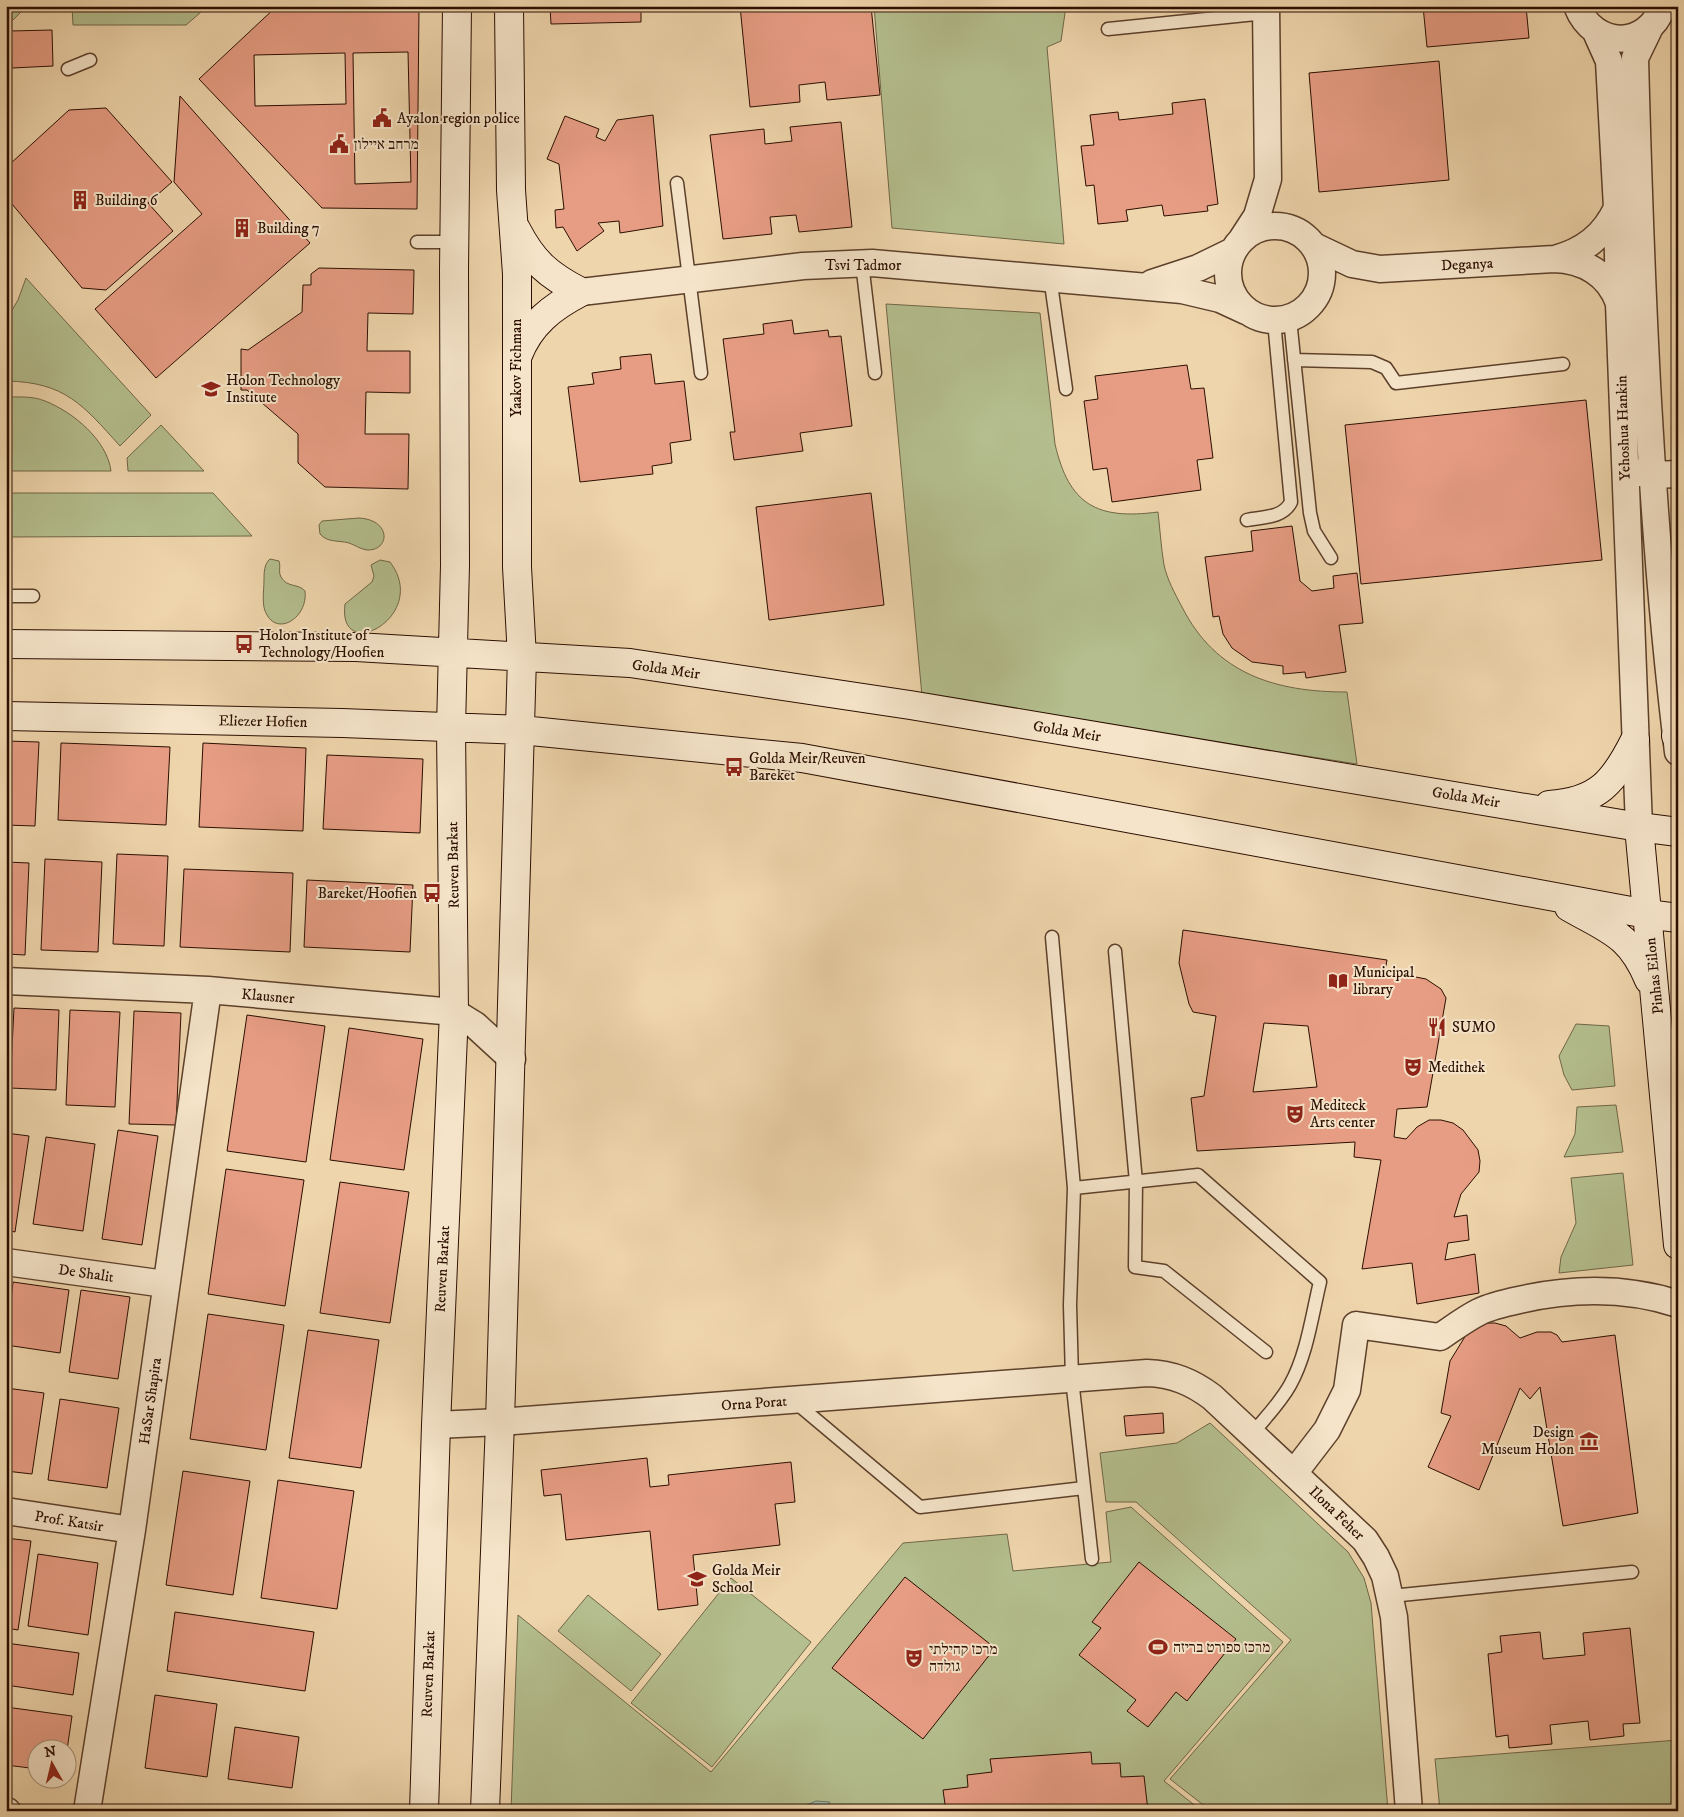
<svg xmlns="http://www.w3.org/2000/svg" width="1684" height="1817" viewBox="0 0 1684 1817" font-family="'IM FELL DW Pica','Frank Ruhl Libre',serif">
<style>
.green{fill:#b4be8e;stroke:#706647}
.water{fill:#9ab9a8;stroke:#6e7565}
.building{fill:#e79d84;stroke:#2b0e00;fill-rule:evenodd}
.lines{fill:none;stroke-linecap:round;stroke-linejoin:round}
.lane-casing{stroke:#5c402b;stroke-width:15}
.street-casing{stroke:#5c402b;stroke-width:29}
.secondary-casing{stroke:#2b0e00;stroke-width:30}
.lane{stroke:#f5e4c9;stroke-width:12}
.street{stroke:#f5e4c9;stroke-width:26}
.secondary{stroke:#f5e4c9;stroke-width:28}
.labels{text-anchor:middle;stroke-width:4;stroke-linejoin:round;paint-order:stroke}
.poi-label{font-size:15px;fill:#2b0e00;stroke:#f5e4c9;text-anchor:start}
.street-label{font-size:15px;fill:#2b0e00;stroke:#f5e4c9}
</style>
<rect width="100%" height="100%" fill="#efd5ac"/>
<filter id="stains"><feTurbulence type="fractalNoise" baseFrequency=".004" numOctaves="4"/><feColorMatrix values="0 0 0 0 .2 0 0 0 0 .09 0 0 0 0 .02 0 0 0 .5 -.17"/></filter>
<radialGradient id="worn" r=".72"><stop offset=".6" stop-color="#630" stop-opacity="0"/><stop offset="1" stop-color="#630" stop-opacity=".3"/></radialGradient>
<path class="green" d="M 6,6 L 27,6 L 6,27 Z
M 72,6 L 208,6 L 186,25 L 73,25 Z
M 874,6 L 1066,6 L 1061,41 L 1047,47 L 1064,244 L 892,228 Z
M 26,278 L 151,415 L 120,446 C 83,405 65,382 6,381 L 6,320 L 18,300 Z
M 886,304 L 1040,313 L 1055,444 C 1069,505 1097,520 1158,512 C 1160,529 1161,547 1164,565 C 1167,579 1175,594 1182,607 C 1216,674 1275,692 1347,692 L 1357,764 L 922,696 Z
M 6,397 C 19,397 33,396 45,401 C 73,412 107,440 111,471 L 6,471 Z
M 161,425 L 204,471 L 128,471 L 127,458 Z
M 6,493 L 213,493 L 252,536 L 6,537 Z
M 359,518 C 392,520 390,551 367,550 C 360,549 355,545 349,543 C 338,540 328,543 320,534 L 319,525 L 322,521 Z
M 270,559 L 279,561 C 281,567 278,571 281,577 C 287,588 298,583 305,591 C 308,617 279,636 267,615 C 261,606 264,591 264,580 C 264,573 264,564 270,559 Z
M 380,560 L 390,562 C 431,616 337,666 345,604 L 372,582 L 374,576 L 371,565 Z
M 1576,1024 L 1609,1026 L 1615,1086 L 1572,1090 L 1564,1075 L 1559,1056 Z
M 1616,1105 L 1623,1152 L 1564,1157 L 1575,1134 L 1577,1107 Z
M 1623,1173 L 1633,1265 L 1559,1273 L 1561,1257 L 1576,1223 L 1571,1178 Z
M 1210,1423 L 1348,1552 L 1364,1578 L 1371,1603 L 1388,1811 L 1211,1811 L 1170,1779 L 1291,1640 L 1136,1502 L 1106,1502 L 1100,1453 L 1177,1443 Z
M 1131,1507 L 1283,1642 L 1164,1781 L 1202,1811 L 511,1811 L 518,1615 L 711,1772 L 903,1543 L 1007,1534 L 1013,1571 L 1111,1562 L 1106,1512 Z
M 731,1578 L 811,1642 L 712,1767 L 631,1703 Z
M 588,1595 L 661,1654 L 631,1691 L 558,1631 Z
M 1678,1740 L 1678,1811 L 1440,1811 L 1435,1759 Z"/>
<path class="water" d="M 816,1801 L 830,1802 L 825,1811 L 793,1811 Z"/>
<path class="building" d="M 277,6 L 419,6 L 417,209 L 322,208 L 199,79 Z
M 550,6 L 641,6 L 641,22 L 551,24 Z
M 740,6 L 793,6 L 794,11 L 820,9 L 820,6 L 871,6 L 880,95 L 827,100 L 825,82 L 799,85 L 800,102 L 750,107 Z
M 1423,6 L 1526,6 L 1529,38 L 1427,47 Z
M 52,30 L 53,66 L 12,68 L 10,31 Z
M 408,52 L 411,182 L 355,184 L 353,53 Z
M 345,53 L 346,104 L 255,106 L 254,55 Z
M 1439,61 L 1449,180 L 1319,192 L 1309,73 Z
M 180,96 L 310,243 L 156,378 L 95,309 L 202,214 L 174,182 Z
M 1205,99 L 1218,204 L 1207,206 L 1208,211 L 1164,216 L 1162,205 L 1126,210 L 1128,221 L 1098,224 L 1094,185 L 1086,186 L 1081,146 L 1094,145 L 1090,115 L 1118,112 L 1119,120 L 1173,114 L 1172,103 Z
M 106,108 L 172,182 L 148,203 L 173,231 L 106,290 L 82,288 L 7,198 L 10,164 L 69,110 Z
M 653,115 L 663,226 L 620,233 L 619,221 L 598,223 L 604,231 L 577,251 L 563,227 L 556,228 L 555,210 L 564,209 L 559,164 L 547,159 L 565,116 L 599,129 L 596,137 L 605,141 L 617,120 Z
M 841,122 L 852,227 L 799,232 L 796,215 L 770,217 L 772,234 L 723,239 L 710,135 L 764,129 L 765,144 L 792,141 L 790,127 Z
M 319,268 L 414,270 L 413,314 L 368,313 L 367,351 L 410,351 L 410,393 L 366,392 L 365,434 L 409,434 L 408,489 L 325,487 L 298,463 L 298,434 L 247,390 L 241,390 L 241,349 L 248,350 L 302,312 L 303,285 L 311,285 L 311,274 Z
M 792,320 L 794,334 L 828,330 L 829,337 L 841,336 L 852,426 L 800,433 L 803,451 L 734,460 L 730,432 L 735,432 L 723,339 L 764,334 L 763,324 Z
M 651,354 L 655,384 L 684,381 L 691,440 L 670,443 L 672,463 L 652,466 L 653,474 L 580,482 L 568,387 L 594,384 L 592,373 L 621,369 L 620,357 Z
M 1187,365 L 1191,389 L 1204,388 L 1213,458 L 1197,460 L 1201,490 L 1112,502 L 1107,468 L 1093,470 L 1084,401 L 1098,399 L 1095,376 Z
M 1586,400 L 1602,560 L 1361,584 L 1345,425 Z
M 871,493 L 884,605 L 769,620 L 756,507 Z
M 1292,526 L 1300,581 L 1312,591 L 1334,588 L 1333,576 L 1357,573 L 1363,623 L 1339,625 L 1346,672 L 1306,678 L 1305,672 L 1283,674 L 1283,666 L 1252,662 L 1232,648 L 1223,634 L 1219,616 L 1213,617 L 1205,557 L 1253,551 L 1251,531 Z
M 6,741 L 39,742 L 35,826 L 6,825 Z
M 61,743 L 170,747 L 166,825 L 58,820 Z
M 203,743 L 306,748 L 303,831 L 199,827 Z
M 327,755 L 423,759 L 420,833 L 323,829 Z
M 117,854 L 168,856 L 164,946 L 113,944 Z
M 45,859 L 102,862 L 98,952 L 41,950 Z
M 6,862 L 29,863 L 25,955 L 6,954 Z
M 184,869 L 293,873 L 290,952 L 180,947 Z
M 307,880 L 413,885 L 410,952 L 304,947 Z
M 1183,930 L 1387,960 L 1385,971 L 1426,979 L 1441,989 L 1446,998 L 1427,1107 L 1397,1109 L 1394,1137 L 1406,1139 L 1417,1127 L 1429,1120 L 1441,1120 L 1453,1123 L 1463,1130 L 1478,1150 L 1480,1161 L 1479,1172 L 1461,1194 L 1454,1217 L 1467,1215 L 1469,1240 L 1448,1243 L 1445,1260 L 1475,1254 L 1479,1293 L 1417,1304 L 1412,1263 L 1362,1269 L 1381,1160 L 1354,1157 L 1355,1142 L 1197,1151 L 1191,1098 L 1204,1096 L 1216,1016 L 1193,1012 L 1189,1004 L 1179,963 ZM 1264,1023 L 1308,1026 L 1317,1087 L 1253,1092 Z
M 14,1008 L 59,1010 L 56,1090 L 10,1088 Z
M 70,1010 L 120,1012 L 115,1107 L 66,1105 Z
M 134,1011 L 181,1013 L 176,1125 L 129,1124 Z
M 247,1015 L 325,1026 L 306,1162 L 227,1151 Z
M 349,1028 L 423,1039 L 404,1170 L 330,1160 Z
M 118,1130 L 158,1136 L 142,1245 L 102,1239 Z
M 6,1133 L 29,1136 L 15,1232 L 6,1230 Z
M 46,1137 L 95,1144 L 83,1231 L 33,1224 Z
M 226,1169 L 304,1180 L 285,1306 L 208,1294 Z
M 340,1182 L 409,1192 L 390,1323 L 320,1313 Z
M 13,1282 L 69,1290 L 60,1353 L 6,1345 Z
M 81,1290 L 130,1297 L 118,1379 L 69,1372 Z
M 208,1314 L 284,1325 L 266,1450 L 190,1439 Z
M 1483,1323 L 1495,1323 L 1506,1326 L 1520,1338 L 1537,1332 L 1551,1332 L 1557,1335 L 1562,1342 L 1615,1335 L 1638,1513 L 1563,1526 L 1540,1387 L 1530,1399 L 1520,1388 L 1479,1490 L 1428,1467 L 1451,1416 L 1441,1413 L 1450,1361 L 1466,1335 Z
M 308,1330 L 379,1340 L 361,1468 L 289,1458 Z
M 6,1388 L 44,1393 L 32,1474 L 6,1471 Z
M 60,1399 L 119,1408 L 107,1488 L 48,1480 Z
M 1163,1413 L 1164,1433 L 1126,1436 L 1124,1416 Z
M 647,1458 L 650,1487 L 669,1485 L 668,1475 L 791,1462 L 795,1502 L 775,1504 L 780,1545 L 693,1555 L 698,1605 L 658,1610 L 650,1531 L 566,1540 L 561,1494 L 544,1496 L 541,1470 Z
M 183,1471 L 250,1481 L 233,1595 L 166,1585 Z
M 278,1480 L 354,1491 L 337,1609 L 261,1598 Z
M 6,1538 L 31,1541 L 18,1630 L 6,1628 Z
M 38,1554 L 98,1563 L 88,1635 L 28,1626 Z
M 1139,1562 L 1236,1639 L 1187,1701 L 1176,1692 L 1148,1727 L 1127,1711 L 1136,1700 L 1079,1655 L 1101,1628 L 1092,1622 Z
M 905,1577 L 995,1648 L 923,1739 L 832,1668 Z
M 175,1612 L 314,1632 L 305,1691 L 167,1671 Z
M 1630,1628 L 1640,1723 L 1623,1724 L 1624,1736 L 1590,1740 L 1588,1721 L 1550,1725 L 1552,1744 L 1509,1748 L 1508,1735 L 1496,1737 L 1488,1654 L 1502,1652 L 1500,1636 L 1540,1632 L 1543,1659 L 1585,1655 L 1583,1633 Z
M 6,1643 L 79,1653 L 73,1695 L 6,1685 Z
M 155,1695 L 217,1704 L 207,1777 L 145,1768 Z
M 6,1707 L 72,1716 L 67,1750 L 38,1750 L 38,1769 L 6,1765 Z
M 235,1727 L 299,1737 L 292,1788 L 228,1779 Z
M 1091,1752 L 1092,1764 L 1120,1763 L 1121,1777 L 1144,1776 L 1148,1811 L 946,1811 L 943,1790 L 968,1787 L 967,1775 L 992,1772 L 990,1759 Z"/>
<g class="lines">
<g class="lane-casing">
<path id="lane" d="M 1108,29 L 1266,13
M 68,69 L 90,60
M 677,183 L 701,373
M 417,242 L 454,242
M 862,263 L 875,373
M 1050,277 L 1066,389
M 1290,319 L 1310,513 L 1314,531 L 1331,558
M 1294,360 L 1372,362 L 1386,368 L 1396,383 L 1563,364
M 1247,520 C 1263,517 1283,518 1291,502 L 1274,321
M 6,596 L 33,596
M 1052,937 L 1074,1188 L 1070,1305 L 1072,1379 L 1092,1559
M 1115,951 L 1136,1182 L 1135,1267 L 1164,1271 L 1266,1352
M 1074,1188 L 1198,1175 L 1320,1282 C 1312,1315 1307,1355 1290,1385 C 1280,1403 1265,1418 1252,1434
M 795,1402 L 920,1507 L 1084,1488
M 1391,1596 L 1632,1572"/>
</g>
<g class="street-casing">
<path id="street" d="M 1577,6 C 1594,49 1647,50 1663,6
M 1649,29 L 1635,58 C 1641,290 1650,522 1678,752
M 1596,32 L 1609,61 L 1617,208 L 1619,304 L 1639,827
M1228 273a47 47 0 1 1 94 0a47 47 0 1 1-94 0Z
M 1242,239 L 1257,216 L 1268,179 L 1266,6
M 1314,246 L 1352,264 L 1380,269 L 1554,259 C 1584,260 1609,274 1619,303
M 1555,259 C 1584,251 1604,236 1617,208
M 1152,283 L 1198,268 L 1233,251
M 581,292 L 803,266 L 872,263 L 1182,290 L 1220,299 L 1246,311
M 1635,472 L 1653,475 L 1678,474
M 6,981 L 208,990 L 454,1012 L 475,1025 L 512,1059
M 6,1262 L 165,1284
M 436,1425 L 500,1422 L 1147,1373 C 1173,1374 1192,1382 1212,1397 L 1365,1540 L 1376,1557 L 1385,1576 L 1394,1617 L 1409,1811
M 1294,1473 L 1327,1430 L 1347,1390 L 1356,1325 L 1440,1337 C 1452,1329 1465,1319 1479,1312 C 1491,1306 1505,1303 1519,1300 C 1572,1288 1626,1287 1678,1304
M 6,1511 L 132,1530
M 6,1811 L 7,1811
M 87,1811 L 132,1530 L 208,990"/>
</g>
<g class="secondary-casing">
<path id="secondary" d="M 516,229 C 533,262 548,275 581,292
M 518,355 C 530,324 552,307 581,292
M 6,644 L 356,647 L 630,663 L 910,705 L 1639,827 L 1678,832
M 6,716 L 342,723 L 521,730 L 802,758 L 1647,914 L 1678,918
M 1676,736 L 1678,740
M 1549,805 C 1598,802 1614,782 1635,740
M 1639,827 L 1678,1245
M 1569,907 C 1609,930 1630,934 1649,980
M 424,1811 L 436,1425 L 454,1012 L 451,728 L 455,565 L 454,270 L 457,6
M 485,1811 L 500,1422 L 522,657 L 517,567 L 517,274 L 511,190 L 509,6"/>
</g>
<use href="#lane" class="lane"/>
<use href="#street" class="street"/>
<use href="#secondary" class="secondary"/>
</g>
<defs>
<g id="civic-bare" transform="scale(1.5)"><path d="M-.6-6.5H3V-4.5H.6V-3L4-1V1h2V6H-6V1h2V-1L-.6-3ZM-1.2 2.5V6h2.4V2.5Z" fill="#8f2418" stroke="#f5e4c9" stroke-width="2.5" paint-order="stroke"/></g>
<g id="building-bare" transform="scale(1.5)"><path d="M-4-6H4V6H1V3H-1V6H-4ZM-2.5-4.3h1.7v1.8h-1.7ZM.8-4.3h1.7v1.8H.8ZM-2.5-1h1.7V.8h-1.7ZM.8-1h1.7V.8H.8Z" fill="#8f2418" stroke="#f5e4c9" stroke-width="2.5" paint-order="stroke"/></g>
<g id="university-bare" transform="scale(1.5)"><path d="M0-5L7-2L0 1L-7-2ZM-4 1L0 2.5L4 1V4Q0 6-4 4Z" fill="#8f2418" stroke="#f5e4c9" stroke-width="2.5" paint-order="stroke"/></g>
<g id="bus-bare" transform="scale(1.5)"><path d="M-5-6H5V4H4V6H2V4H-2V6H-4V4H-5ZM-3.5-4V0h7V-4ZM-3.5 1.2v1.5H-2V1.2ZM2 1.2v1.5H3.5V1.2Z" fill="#8f2418" stroke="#f5e4c9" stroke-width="2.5" paint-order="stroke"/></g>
<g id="library-bare" transform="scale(1.5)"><path d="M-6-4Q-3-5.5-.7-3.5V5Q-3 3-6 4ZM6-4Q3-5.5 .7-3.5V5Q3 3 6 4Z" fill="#8f2418" stroke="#f5e4c9" stroke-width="2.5" paint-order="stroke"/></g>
<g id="restaurant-bare" transform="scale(1.5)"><path d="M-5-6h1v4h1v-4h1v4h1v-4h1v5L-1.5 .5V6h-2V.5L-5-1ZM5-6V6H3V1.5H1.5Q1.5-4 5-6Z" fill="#8f2418" stroke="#f5e4c9" stroke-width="2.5" paint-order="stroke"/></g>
<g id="theatre-bare" transform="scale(1.5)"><path d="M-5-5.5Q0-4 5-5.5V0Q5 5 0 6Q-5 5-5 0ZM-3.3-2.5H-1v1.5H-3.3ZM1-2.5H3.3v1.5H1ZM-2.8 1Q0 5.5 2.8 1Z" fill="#8f2418" stroke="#f5e4c9" stroke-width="2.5" paint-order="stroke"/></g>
<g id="museum-bare" transform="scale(1.5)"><path d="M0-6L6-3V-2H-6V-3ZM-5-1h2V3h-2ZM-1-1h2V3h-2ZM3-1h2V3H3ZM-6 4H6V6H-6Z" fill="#8f2418" stroke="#f5e4c9" stroke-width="2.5" paint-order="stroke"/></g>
<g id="school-bare" transform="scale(1.5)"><path d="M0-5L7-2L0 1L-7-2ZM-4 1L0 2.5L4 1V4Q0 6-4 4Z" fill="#8f2418" stroke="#f5e4c9" stroke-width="2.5" paint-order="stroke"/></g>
<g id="stadium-bare" transform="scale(1.5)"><path d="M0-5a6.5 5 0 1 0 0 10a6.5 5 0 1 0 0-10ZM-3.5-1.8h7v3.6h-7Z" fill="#8f2418" stroke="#f5e4c9" stroke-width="2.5" paint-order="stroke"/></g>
</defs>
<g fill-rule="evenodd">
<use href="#civic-bare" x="382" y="118"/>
<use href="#civic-bare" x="339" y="144"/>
<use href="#building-bare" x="80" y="200"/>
<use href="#building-bare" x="242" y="228"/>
<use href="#university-bare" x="211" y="389"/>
<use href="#bus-bare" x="244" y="644"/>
<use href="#bus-bare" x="734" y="767"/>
<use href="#bus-bare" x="432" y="893"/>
<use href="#library-bare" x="1338" y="981"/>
<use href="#restaurant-bare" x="1437" y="1027"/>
<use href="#theatre-bare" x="1413" y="1067"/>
<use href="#theatre-bare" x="1295" y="1114"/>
<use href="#museum-bare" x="1589" y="1441"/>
<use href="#school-bare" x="697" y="1579"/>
<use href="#stadium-bare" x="1158" y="1647"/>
<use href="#theatre-bare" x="914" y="1658"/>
</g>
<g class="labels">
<g class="poi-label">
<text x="397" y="123">Ayalon region police</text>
<text x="354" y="149">מרחב איילון</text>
<text x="95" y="205">Building 6</text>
<text x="257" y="233">Building 7</text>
<text x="226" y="385">Holon Technology<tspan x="226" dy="17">Institute</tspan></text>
<text x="259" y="640">Holon Institute of<tspan x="259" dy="17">Technology/Hoofien</tspan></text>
<text x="749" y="763">Golda Meir/Reuven<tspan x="749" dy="17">Bareket</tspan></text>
<text x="417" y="898" text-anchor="end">Bareket/Hoofien</text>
<text x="1353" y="977">Municipal<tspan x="1353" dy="17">library</tspan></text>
<text x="1452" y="1032">SUMO</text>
<text x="1428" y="1072">Medithek</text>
<text x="1310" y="1110">Mediteck<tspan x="1310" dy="17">Arts center</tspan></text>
<text x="1574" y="1437" text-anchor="end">Design<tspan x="1574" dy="17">Museum Holon</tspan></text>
<text x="712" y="1575">Golda Meir<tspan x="712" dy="17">School</tspan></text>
<text x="1173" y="1652">מרכז ספורט בריזה</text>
<text x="929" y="1654">מרכז קהילתי<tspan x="929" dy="17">גולדה</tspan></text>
</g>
<g class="street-label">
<text transform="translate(1467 264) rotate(-3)" y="5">Deganya</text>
<text x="863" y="270">Tsvi Tadmor</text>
<text transform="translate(516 368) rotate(-90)" y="5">Yaakov Fichman</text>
<text transform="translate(1623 428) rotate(-92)" y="5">Yehoshua Hankin</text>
<text transform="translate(666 669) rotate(8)" y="5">Golda Meir</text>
<text transform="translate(263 721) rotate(1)" y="5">Eliezer Hofien</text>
<text transform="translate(1067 731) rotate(9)" y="5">Golda Meir</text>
<text transform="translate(1466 797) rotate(9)" y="5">Golda Meir</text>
<text transform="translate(453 865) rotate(-91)" y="5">Reuven Barkat</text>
<text transform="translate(1654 976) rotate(-96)" y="5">Pinhas Eilon</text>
<text transform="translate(268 996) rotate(5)" y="5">Klausner</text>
<text transform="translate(442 1269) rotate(-87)" y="5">Reuven Barkat</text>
<text transform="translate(86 1273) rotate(8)" y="5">De Shalit</text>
<text transform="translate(150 1401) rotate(-82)" y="5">HaSar Shapira</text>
<text transform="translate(754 1403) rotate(-4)" y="5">Orna Porat</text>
<text transform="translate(1337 1513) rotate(44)" y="5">Ilona Feher</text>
<text transform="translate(69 1521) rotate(9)" y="5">Prof. Katsir</text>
<text transform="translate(428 1674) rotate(-88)" y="5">Reuven Barkat</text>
</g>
</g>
<rect width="1684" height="1817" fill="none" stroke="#efd5ac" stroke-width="25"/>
<rect x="8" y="8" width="1669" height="1802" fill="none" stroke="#2b0e00" stroke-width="2.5"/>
<rect x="12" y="12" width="1659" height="1792" fill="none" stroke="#2b0e00"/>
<g transform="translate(52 1764) rotate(352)"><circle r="24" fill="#f5e4c9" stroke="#a48e79"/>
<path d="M0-4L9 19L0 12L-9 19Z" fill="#8f2418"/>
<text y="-8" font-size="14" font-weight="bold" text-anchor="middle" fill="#2b0e00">N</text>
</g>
<rect width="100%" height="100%" filter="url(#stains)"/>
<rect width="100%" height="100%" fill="url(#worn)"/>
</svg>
